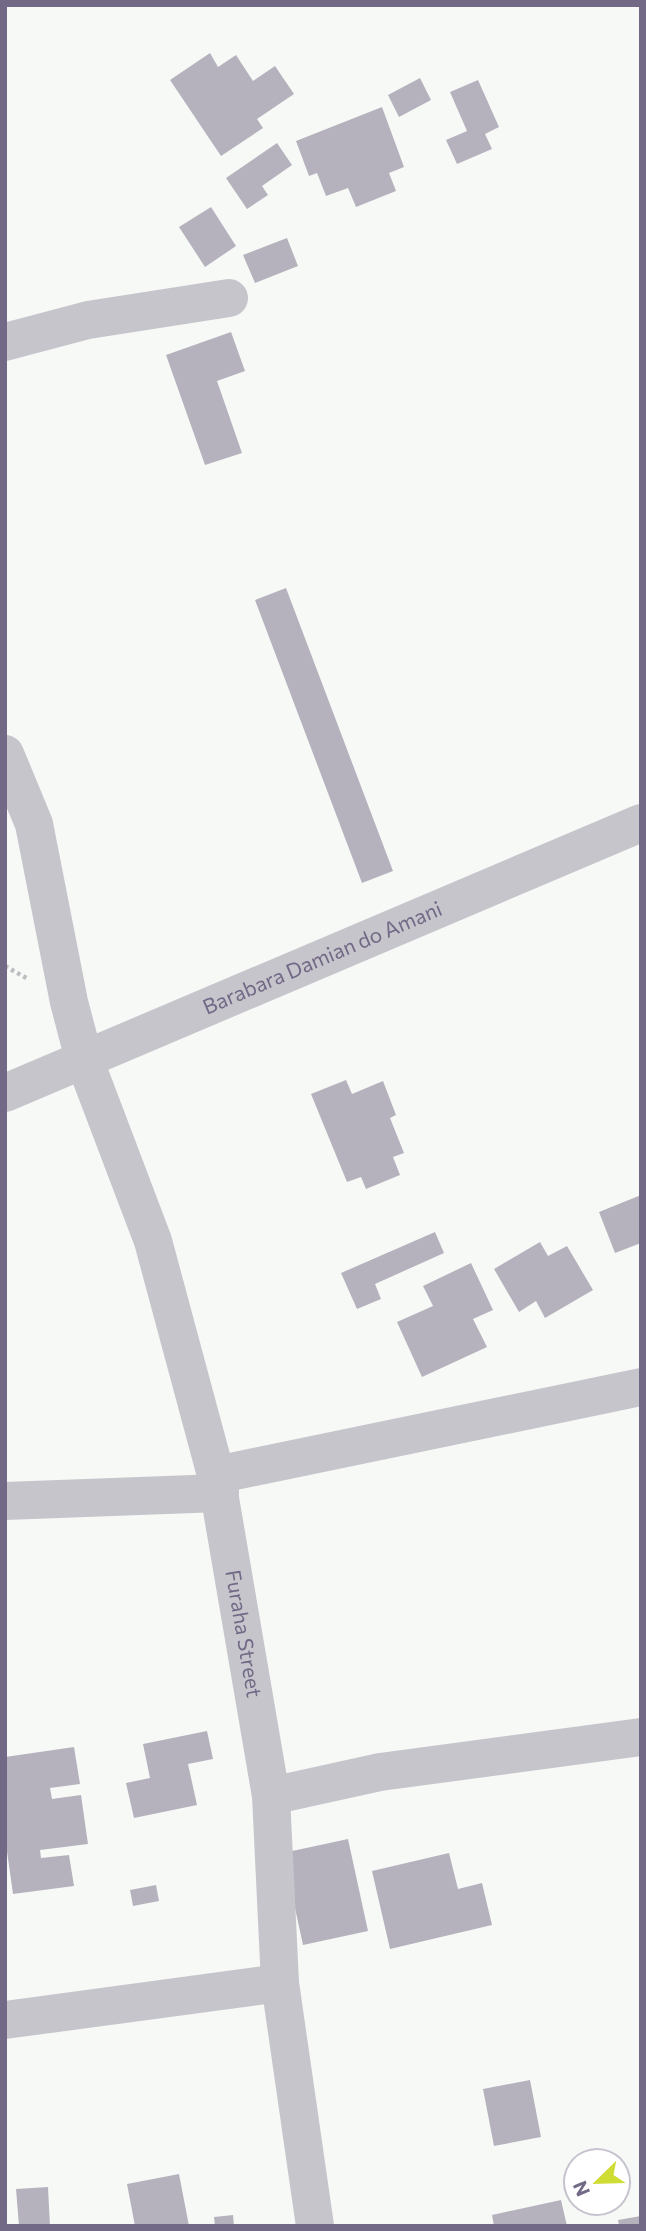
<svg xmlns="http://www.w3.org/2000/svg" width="646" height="2231" viewBox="0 0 646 2231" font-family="Commissioner,sans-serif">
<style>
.building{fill:#b5b2be}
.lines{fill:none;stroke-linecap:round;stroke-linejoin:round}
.path{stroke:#bebdc2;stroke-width:4.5;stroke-dasharray:3.5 3.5;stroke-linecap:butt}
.minor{stroke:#c7c5cc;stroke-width:38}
.labels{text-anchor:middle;stroke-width:7;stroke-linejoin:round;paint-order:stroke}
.street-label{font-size:21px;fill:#726986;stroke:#fff}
</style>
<rect width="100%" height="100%" fill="#f7f9f7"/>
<path class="building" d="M 210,53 L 218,67 L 236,55 L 253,81 L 275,66 L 294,94 L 257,119 L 263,128 L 221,156 L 170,80 Z
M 420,78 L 431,100 L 399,117 L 388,95 Z
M 478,80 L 499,127 L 485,134 L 492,149 L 457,164 L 446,140 L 467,131 L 450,92 Z
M 382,107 L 404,167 L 389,173 L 396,191 L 356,207 L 348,188 L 326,196 L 317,173 L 309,176 L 296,141 Z
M 277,143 L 292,165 L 262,186 L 268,195 L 247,209 L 226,178 Z
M 211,207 L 236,246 L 205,267 L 179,227 Z
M 287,238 L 298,266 L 255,283 L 243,255 Z
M 231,332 L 245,371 L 217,381 L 242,453 L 205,465 L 166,355 Z
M 286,588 L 393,871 L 362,883 L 255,600 Z
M 346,1080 L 352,1094 L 383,1081 L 396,1115 L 390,1118 L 404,1153 L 393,1157 L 400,1175 L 366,1189 L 361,1177 L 347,1182 L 311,1094 Z
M 641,1195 L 641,1243 L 615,1253 L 599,1212 Z
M 435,1232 L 444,1253 L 375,1284 L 381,1299 L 357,1309 L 341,1273 Z
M 540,1242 L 548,1256 L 567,1246 L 593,1290 L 545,1318 L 536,1301 L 519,1312 L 494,1269 Z
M 471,1263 L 493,1310 L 473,1319 L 487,1347 L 422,1377 L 397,1322 L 433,1306 L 423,1286 Z
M 207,1731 L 213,1759 L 188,1764 L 197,1805 L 134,1818 L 126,1783 L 150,1778 L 143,1744 Z
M 74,1747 L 80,1784 L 50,1788 L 52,1799 L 81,1795 L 88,1844 L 40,1850 L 41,1858 L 69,1855 L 74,1886 L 13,1894 L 5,1837 L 5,1757 Z
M 348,1839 L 368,1931 L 303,1945 L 283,1853 Z
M 449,1853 L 458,1889 L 482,1883 L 492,1925 L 390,1949 L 372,1871 Z
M 156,1885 L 159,1901 L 133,1906 L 130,1890 Z
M 530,2080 L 541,2137 L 494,2146 L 483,2089 Z
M 179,2174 L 189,2226 L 135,2226 L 127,2184 Z
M 48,2187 L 50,2226 L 19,2226 L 16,2189 Z
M 561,2200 L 567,2226 L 494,2226 L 492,2215 Z
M 233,2215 L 234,2226 L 215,2226 L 214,2217 Z
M 641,2216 L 641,2226 L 619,2226 L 618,2220 Z"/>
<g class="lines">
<path class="path" d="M 5,966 L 28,979"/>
<g class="minor">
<path d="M 5,342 L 88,320 L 229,298"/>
<path id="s1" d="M 5,754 L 34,824 L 69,1002 L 84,1059 L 153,1241 L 216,1475 L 271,1796 L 280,1983 L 315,2226"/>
<path id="s2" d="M 5,1093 L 641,823"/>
<path d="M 216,1475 L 641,1387"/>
<path d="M 5,1501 L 220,1493"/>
<path d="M 271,1796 L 380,1772 L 641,1737"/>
<path d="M 5,2020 L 280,1983"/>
</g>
</g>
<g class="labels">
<g class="street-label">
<text dy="7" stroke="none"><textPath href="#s2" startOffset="345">Barabara Damian do Amani</textPath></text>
<text dy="7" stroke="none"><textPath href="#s1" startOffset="914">Furaha Street</textPath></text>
</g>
</g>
<rect width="646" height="2231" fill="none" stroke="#726986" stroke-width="14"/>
<g transform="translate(597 2182) rotate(247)"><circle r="33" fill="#ffffff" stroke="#c7c3cf" stroke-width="2"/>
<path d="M0-5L12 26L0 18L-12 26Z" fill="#cfdc34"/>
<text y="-10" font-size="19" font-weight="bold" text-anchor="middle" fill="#726986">N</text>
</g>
</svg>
